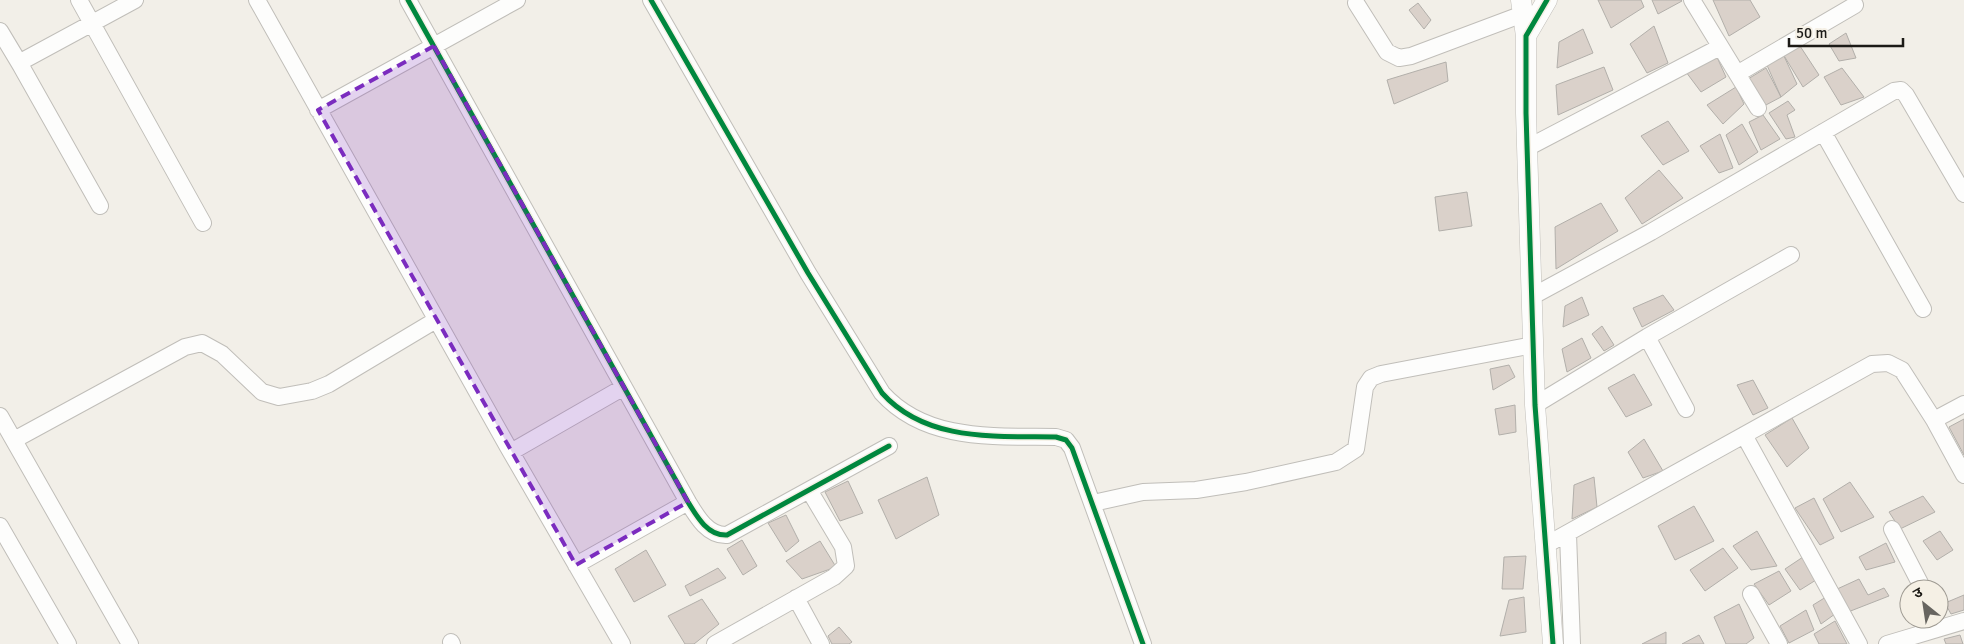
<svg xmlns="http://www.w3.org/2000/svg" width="1964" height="644" viewBox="0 0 1964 644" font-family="Signika,'Noto Sans Devanagari',sans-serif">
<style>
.building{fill:#dad1ca;stroke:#b2afaa}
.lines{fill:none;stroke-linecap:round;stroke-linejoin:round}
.minor-casing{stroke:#c0beb9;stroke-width:18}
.tertiary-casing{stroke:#c0beb9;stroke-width:21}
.minor{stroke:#fdfdfc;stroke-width:16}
.tertiary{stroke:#fdfdfc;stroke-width:20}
.cycleway-casing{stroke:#f5f0e5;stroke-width:8}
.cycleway{stroke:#00873e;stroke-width:5}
.marked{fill:#7b2cbf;fill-opacity:0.2;stroke:#7b2cbf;stroke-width:4;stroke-dasharray:10 6;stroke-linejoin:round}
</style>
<rect width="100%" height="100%" fill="#f2efe8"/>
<path class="building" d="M 1598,0 L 1641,0 L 1644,7 L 1611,28 Z
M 1652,0 L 1681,0 L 1682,1 L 1658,14 Z
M 1713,0 L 1750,0 L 1760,17 L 1729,36 Z
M 1418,3 L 1431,20 L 1424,29 L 1409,10 Z
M 1654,26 L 1668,63 L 1647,73 L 1630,44 Z
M 1583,29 L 1593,53 L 1557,68 L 1559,42 Z
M 1846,33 L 1856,58 L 1839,61 L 1829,44 Z
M 1800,46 L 1819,75 L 1803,87 L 1783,54 Z
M 1783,54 L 1797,84 L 1781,97 L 1766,63 Z
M 1716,55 L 1726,77 L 1701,92 L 1686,72 Z
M 1446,62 L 1448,81 L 1394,104 L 1387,80 Z
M 1604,67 L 1613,90 L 1558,115 L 1556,85 Z
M 1766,68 L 1781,97 L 1764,106 L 1748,79 Z
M 1842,68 L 1864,97 L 1841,105 L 1824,77 Z
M 1736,87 L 1744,104 L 1723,124 L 1707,105 Z
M 1788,101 L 1795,110 L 1787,115 L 1795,137 L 1786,139 L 1769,113 Z
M 1763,115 L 1780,139 L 1761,150 L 1749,122 Z
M 1668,121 L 1689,151 L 1663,165 L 1641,136 Z
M 1742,124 L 1758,152 L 1739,165 L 1726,135 Z
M 1720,134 L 1733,168 L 1719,173 L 1700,146 Z
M 1659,170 L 1683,198 L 1642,224 L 1625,198 Z
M 1467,192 L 1472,226 L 1439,231 L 1435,197 Z
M 1601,203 L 1618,231 L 1556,269 L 1555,227 Z
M 1663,295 L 1674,310 L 1642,327 L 1633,308 Z
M 1582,297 L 1589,315 L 1563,327 L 1565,306 Z
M 1602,326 L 1614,345 L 1604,351 L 1592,334 Z
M 1582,338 L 1591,358 L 1567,372 L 1562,349 Z
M 1509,365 L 1515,377 L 1493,390 L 1490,369 Z
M 1634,374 L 1652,405 L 1626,417 L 1608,388 Z
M 1753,380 L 1768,408 L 1753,415 L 1737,385 Z
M 1515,405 L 1516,432 L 1499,435 L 1495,409 Z
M 1792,418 L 1809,448 L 1787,467 L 1765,435 Z
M 1964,419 L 1964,455 L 1949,427 Z
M 1644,439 L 1663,471 L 1643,478 L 1628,452 Z
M 927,477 L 939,515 L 896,539 L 878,500 Z
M 1594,477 L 1597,507 L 1572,519 L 1574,485 Z
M 848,481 L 863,513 L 840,521 L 825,492 Z
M 1850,482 L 1874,517 L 1841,532 L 1823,499 Z
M 1923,496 L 1935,512 L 1900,529 L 1889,512 Z
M 1814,498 L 1834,538 L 1820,545 L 1795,508 Z
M 1694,506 L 1714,541 L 1675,560 L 1658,526 Z
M 786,515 L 799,541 L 786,552 L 768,523 Z
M 1757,531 L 1777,566 L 1751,570 L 1733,546 Z
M 1940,531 L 1953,550 L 1937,560 L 1923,541 Z
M 742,540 L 757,566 L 743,575 L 727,549 Z
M 820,541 L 836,567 L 802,579 L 786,561 Z
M 1886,543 L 1895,562 L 1866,570 L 1859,557 Z
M 1723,548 L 1738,568 L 1705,591 L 1690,570 Z
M 646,550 L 666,585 L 634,602 L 615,569 Z
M 1526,556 L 1523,589 L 1502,589 L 1504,557 Z
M 1803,557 L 1816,580 L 1800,590 L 1785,569 Z
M 718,568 L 726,578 L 690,596 L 685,586 Z
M 1779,571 L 1791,591 L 1769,605 L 1754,584 Z
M 1859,579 L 1868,595 L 1884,588 L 1889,596 L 1848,612 L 1835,590 Z
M 1964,595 L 1964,610 L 1951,614 L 1945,603 Z
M 1524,597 L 1526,632 L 1500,636 L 1509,600 Z
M 1826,597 L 1835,614 L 1821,624 L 1813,605 Z
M 702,599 L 719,624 L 694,644 L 685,644 L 668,616 Z
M 1739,604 L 1754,638 L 1746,644 L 1726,644 L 1714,617 Z
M 1806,610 L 1814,630 L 1789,643 L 1780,626 Z
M 1835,621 L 1847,644 L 1819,644 L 1814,634 Z
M 839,627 L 852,642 L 849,644 L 832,644 L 828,636 Z
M 1666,632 L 1666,644 L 1642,644 Z
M 1699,635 L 1704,644 L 1682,644 Z
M 1960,635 L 1963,644 L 1946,644 L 1944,639 Z"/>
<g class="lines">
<g class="minor-casing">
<path id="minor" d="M 79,0 L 203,223
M 257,0 L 508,447 L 622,644
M 408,0 L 688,502 C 697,517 708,536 727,535 L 889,446
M 651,0 L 808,273 L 882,393 C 926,442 995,436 1056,437 L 1066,440 L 1072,448 L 1143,644
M 1692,0 L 1758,108
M 1356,3 L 1387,52 L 1399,58 L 1411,56 L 1523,14
M 0,31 L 21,66
M 1737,74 L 1855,5
M 318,110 L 517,0
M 1823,132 L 1923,309
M 1527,148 L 1720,47
M 100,206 L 21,66 L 26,59 L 135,0
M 1531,297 L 1651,232 L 1894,91 L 1901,90 L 1906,95 L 1964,194
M 1647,337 L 1686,409
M 1535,405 L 1647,337 L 1791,255
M 0,416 L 130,644
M 1934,420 L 1964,404
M 1744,435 L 1859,644
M 14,440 L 185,347 L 202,343 L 222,354 L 262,392 L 279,397 L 312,391 L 329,384 L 436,320
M 511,452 L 624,387
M 1093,503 L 1143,492 L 1196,490 L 1246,482 L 1336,462 L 1356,449 L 1365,387 L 1371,378 L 1381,374 L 1533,345
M 0,526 L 68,644
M 1892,529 L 1923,589
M 1568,534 L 1572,644
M 1546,545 L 1872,364 L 1888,363 L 1902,370 L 1934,420 L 1964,475
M 576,565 L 688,502
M 1751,594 L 1779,644
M 796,598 L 821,644
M 451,642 L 452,644
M 715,644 L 834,577 L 846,566 L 843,547 L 809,490
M 1887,644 L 1964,621"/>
</g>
<g class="tertiary-casing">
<path id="tertiary" d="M 1521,0 L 1526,36
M 1547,0 L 1526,36 L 1526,113 L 1535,405 L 1553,644"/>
</g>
<use href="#minor" class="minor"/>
<use href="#tertiary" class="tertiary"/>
<g class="cycleway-casing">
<path id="cycleway" d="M 408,0 L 688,502 C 697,517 708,536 727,535 L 889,446
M 651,0 L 808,273 L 882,393 C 926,442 995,436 1056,437 L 1066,440 L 1072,448 L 1143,644
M 1547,0 L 1526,36 L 1526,113 L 1535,405 L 1553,644"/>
</g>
<use href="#cycleway" class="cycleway"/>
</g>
<path class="marked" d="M 434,46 L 688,502 L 576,565 L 318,110 Z"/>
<g transform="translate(1924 604) rotate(330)"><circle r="24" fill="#f5f0e5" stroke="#9e9a92"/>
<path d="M0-4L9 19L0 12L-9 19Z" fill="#676560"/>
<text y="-8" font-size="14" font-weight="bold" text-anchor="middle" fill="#1c1a16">उ</text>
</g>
<path d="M1789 38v8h114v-8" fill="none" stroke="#1c1a16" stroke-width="2.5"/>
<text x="1796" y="38" font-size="15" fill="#1c1a16" stroke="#f5f0e5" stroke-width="4" paint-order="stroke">50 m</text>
</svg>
